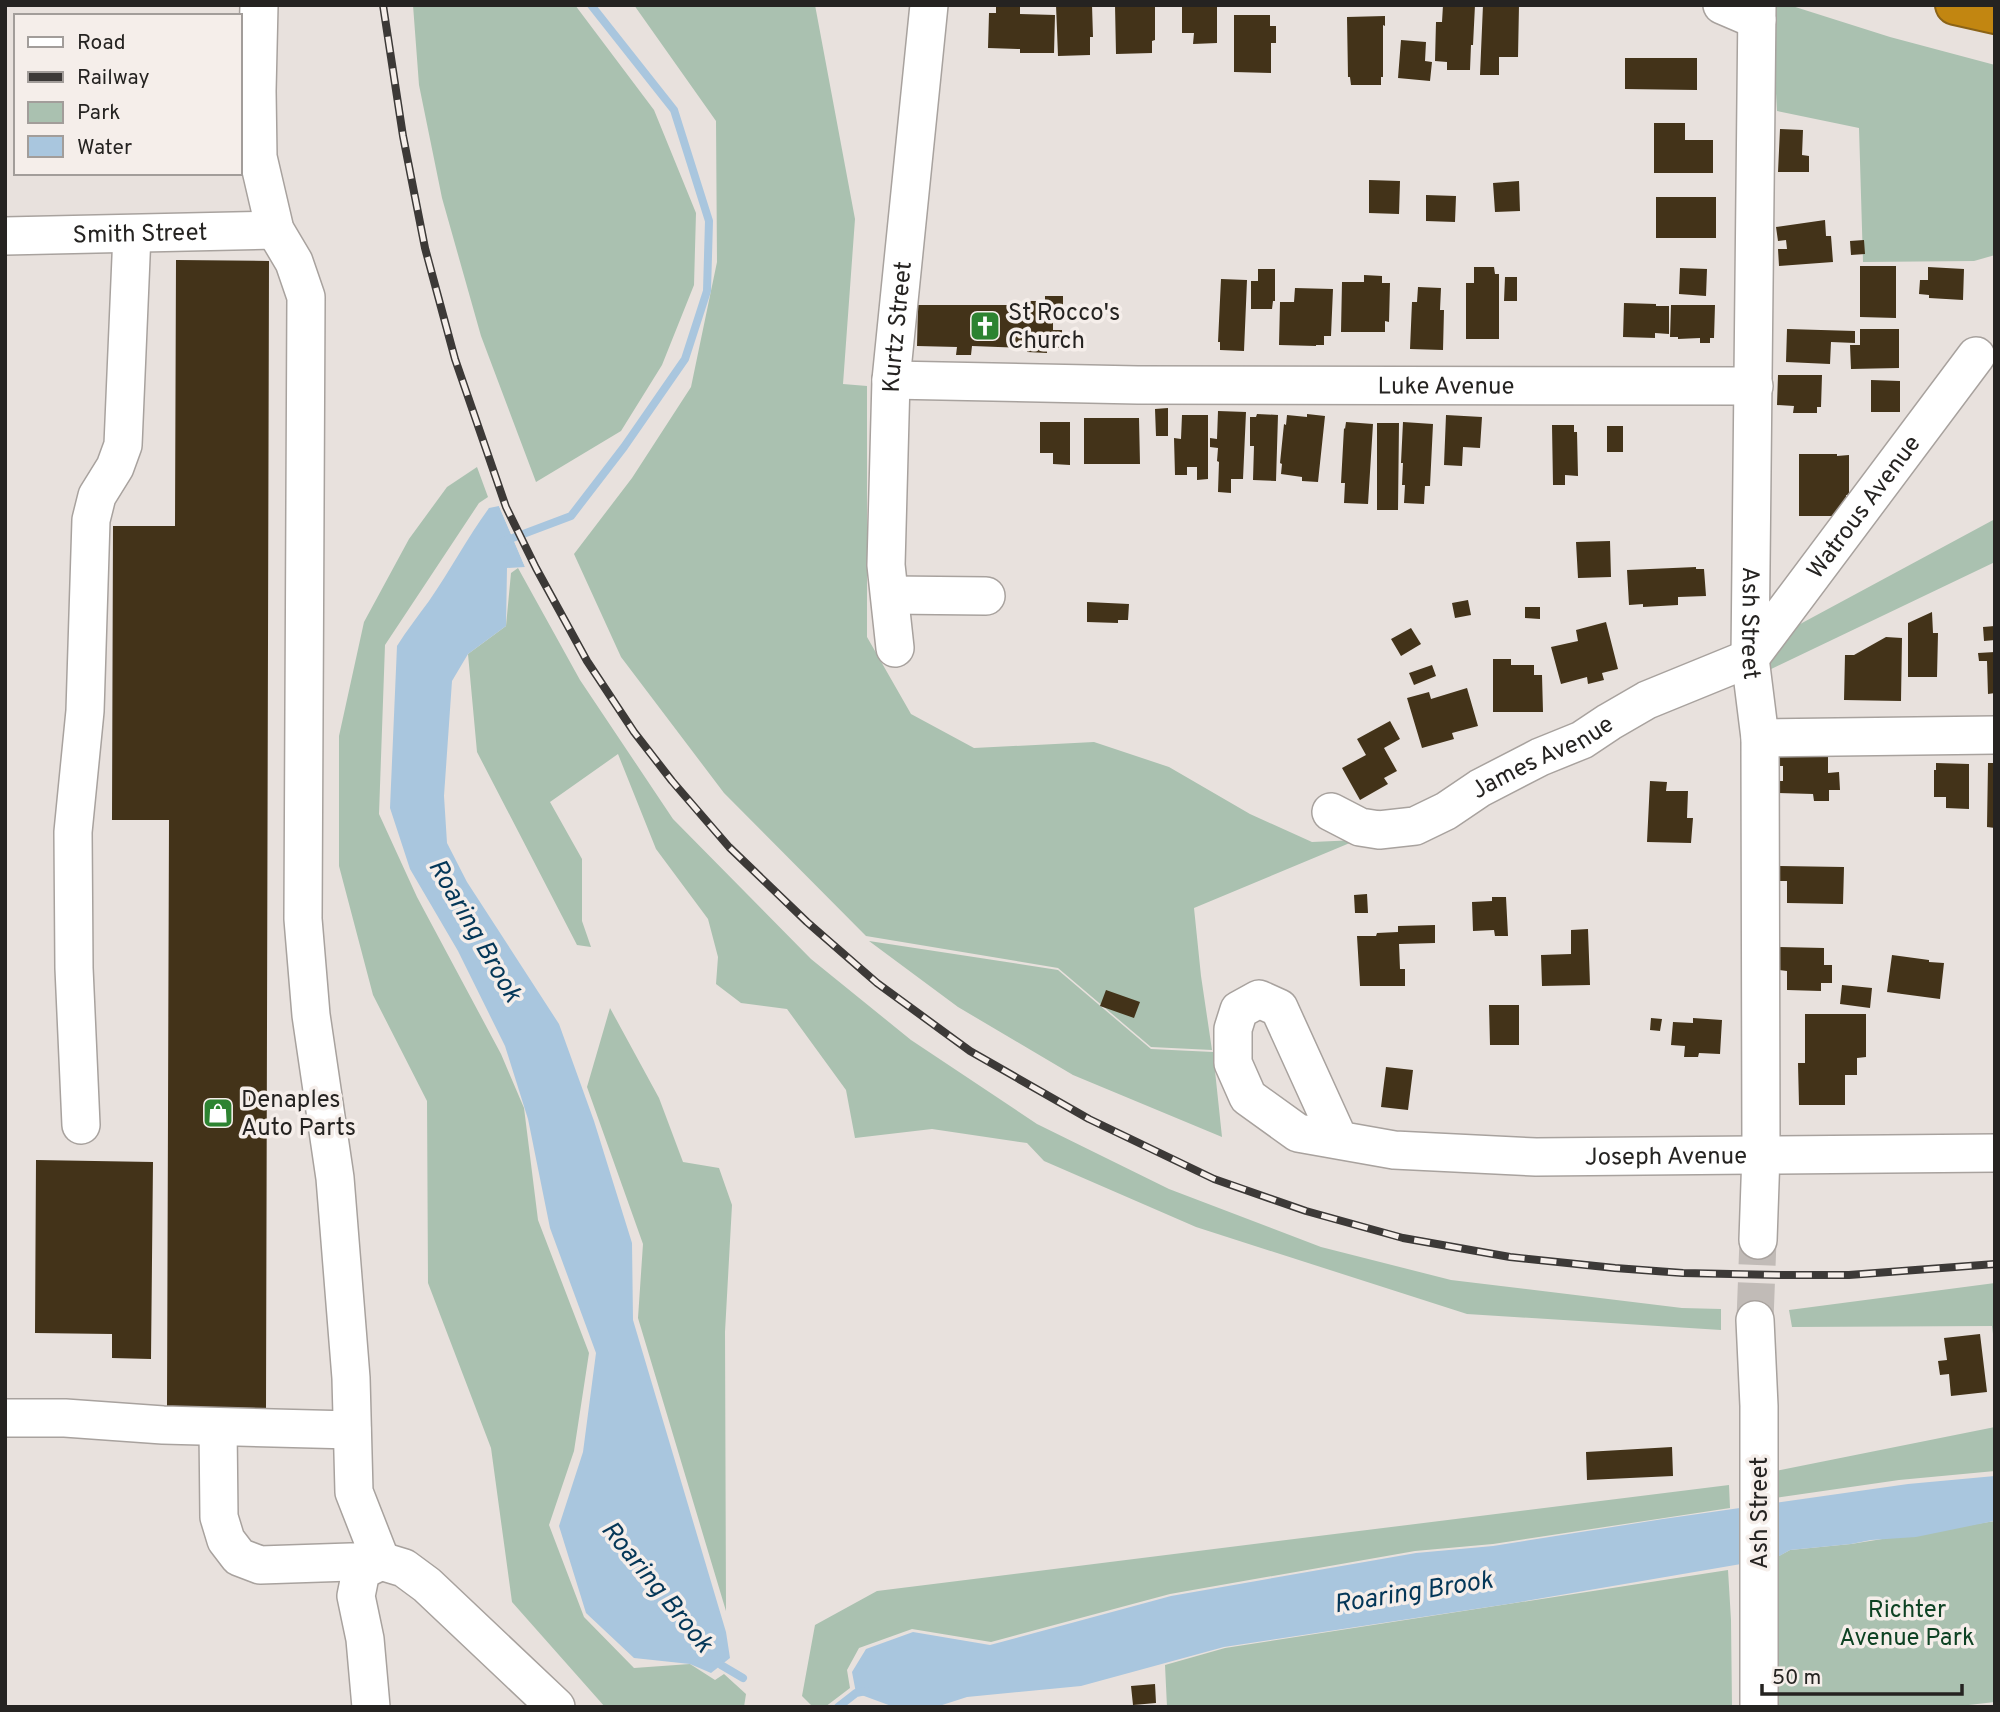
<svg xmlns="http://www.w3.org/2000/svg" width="2000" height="1712" viewBox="0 0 2000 1712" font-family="Overpass,sans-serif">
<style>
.green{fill:#aac1b0}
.water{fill:#a9c6de}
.pier{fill:#e8e1dd}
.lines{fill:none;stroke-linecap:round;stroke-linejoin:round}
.stream{stroke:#a9c6de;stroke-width:8}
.building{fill:#433319}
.minor-tunnel{stroke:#c1bbb7;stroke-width:37;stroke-dasharray:37 18;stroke-linecap:butt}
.minor-casing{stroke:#a8a29e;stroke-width:40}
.highway-casing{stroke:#8b6317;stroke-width:42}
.minor{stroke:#fff;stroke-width:37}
.highway{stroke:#c28611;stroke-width:38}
.rail-casing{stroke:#3c3937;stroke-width:8}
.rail{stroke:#f5eeea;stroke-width:5;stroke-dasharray:16;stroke-linecap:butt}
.labels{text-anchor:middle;stroke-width:7;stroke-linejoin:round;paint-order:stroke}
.street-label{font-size:24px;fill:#252321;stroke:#f5eeea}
.poi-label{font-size:24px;fill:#252321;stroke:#f5eeea;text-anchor:start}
.park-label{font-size:24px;fill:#0e4223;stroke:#f5eeea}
.water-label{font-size:26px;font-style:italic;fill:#043758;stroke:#f5eeea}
</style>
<rect width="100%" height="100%" fill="#e8e1dd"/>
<path class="green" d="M 413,5 L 575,5 L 654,110 L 696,213 L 694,285 L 662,365 L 621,431 L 536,482 L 481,336 L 442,198 L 419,85 Z
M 634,5 L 815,5 L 855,219 L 843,384 L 867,386 L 867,637 L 911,714 L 974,748 L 1094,742 L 1169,767 L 1250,814 L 1312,842 L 1357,840 L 1194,908 L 1201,976 L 1212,1050 L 1151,1047 L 1058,968 L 866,936 L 724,793 L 621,657 L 574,554 L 632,478 L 691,387 L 717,262 L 716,121 Z
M 1771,5 L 1789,5 L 1890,37 L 1995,65 L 1995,255 L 1974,261 L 1863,262 L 1859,128 L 1777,111 Z
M 477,467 L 488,497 L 479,503 L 385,645 L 379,814 L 417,897 L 501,1054 L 524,1108 L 538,1220 L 589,1353 L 574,1451 L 549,1525 L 584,1617 L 634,1668 L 690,1664 L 715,1680 L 724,1674 L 746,1694 L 744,1707 L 605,1707 L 512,1602 L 491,1448 L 428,1283 L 427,1101 L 373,995 L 339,866 L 339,736 L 364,622 L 409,539 L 447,487 Z
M 1995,519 L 1995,562 L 1765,672 L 1768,644 L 1789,630 Z
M 518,568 L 580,680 L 673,819 L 811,959 L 911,1040 L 1037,1124 L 1169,1189 L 1321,1247 L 1451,1280 L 1682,1308 L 1721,1309 L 1721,1330 L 1467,1314 L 1196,1227 L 1044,1161 L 1027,1143 L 932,1129 L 855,1138 L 846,1090 L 787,1009 L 741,1003 L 716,984 L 718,957 L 708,919 L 656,849 L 618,754 L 550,802 L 582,859 L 582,921 L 591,947 L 577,945 L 477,752 L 468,654 L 506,626 L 511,573 Z
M 869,941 L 1058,970 L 1151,1049 L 1213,1052 L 1222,1137 L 1073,1075 L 958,1007 Z
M 610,1008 L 659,1098 L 683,1162 L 719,1168 L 732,1205 L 725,1332 L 726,1611 L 638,1318 L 643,1244 L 587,1087 Z
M 1995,1283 L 1995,1350 L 1992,1326 L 1792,1327 L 1789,1310 Z
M 1995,1427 L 1995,1471 L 1899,1480 L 1774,1498 L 1776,1471 Z
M 1729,1485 L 1730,1508 L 1493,1544 L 1415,1551 L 1170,1594 L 991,1642 L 912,1629 L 859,1648 L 847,1670 L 850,1688 L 825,1707 L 813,1707 L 802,1696 L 815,1625 L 877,1591 Z
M 1995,1521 L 1995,1702 L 1951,1707 L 1775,1707 L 1775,1558 L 1790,1550 L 1851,1544 Z
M 1728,1570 L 1731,1620 L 1732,1707 L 1167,1707 L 1165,1665 L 1225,1648 Z"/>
<path class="water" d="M 499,506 L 525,567 L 507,568 L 506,626 L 468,654 L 452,681 L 444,796 L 447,843 L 467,882 L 559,1024 L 594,1121 L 632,1243 L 633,1320 L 726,1632 L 730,1658 L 711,1673 L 690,1664 L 634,1658 L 586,1613 L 559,1526 L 583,1452 L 596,1353 L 550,1228 L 528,1119 L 505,1046 L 458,951 L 410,869 L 390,808 L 397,646 C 407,630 418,616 429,601 C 450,571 467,538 489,508 Z
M 1995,1476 L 1994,1521 L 1916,1537 L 1871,1540 L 1851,1544 L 1790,1550 L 1776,1558 L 1508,1604 L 1224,1647 L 1081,1686 L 967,1697 L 936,1707 L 894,1707 L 856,1693 L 852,1672 L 866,1649 L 913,1632 L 990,1645 L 1171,1596 L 1416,1553 L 1493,1546 L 1663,1519 L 1908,1484 Z"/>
<path class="pier" d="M 502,505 L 528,565 L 528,566 L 525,567 L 499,506 Z"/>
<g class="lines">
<path class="stream" d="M 502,542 L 571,516 L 624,447 L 685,359 L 707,291 L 709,221 L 674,110 L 591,5
M 715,1658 L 721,1665 L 743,1678
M 838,1707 L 856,1693 L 866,1691"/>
</g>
<path class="building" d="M 996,5 L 1020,5 L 1020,14 L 1055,15 L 1054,53 L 1020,53 L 1020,49 L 988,48 L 989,13 L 996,13 Z
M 1056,5 L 1092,5 L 1093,37 L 1090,37 L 1090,55 L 1058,56 Z
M 1115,5 L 1155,5 L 1155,40 L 1152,41 L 1152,53 L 1116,54 Z
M 1182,5 L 1217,5 L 1217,43 L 1193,44 L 1194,33 L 1182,33 Z
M 1443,5 L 1475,5 L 1473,45 L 1471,45 L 1470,70 L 1447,70 L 1447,62 L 1435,61 L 1436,22 L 1442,22 Z
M 1483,5 L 1519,5 L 1518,57 L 1499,57 L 1499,75 L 1480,75 Z
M 1234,15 L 1270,15 L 1270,26 L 1276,26 L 1276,43 L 1271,43 L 1271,73 L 1234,72 Z
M 1385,16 L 1385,26 L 1383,25 L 1383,77 L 1381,77 L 1381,85 L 1351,85 L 1350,77 L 1348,77 L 1347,17 Z
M 1401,40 L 1426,42 L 1425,61 L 1432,62 L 1430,81 L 1398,78 Z
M 1625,58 L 1697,58 L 1697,90 L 1625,89 Z
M 1654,123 L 1685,123 L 1685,140 L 1713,140 L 1713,173 L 1654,173 Z
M 1780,129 L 1803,130 L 1802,155 L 1809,156 L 1809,172 L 1778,172 Z
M 1369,180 L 1400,181 L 1399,214 L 1369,213 Z
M 1519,181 L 1520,211 L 1495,212 L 1493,183 Z
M 1426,195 L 1456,196 L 1455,222 L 1426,221 Z
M 1656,197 L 1716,197 L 1716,238 L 1656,238 Z
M 1825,220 L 1826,236 L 1831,236 L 1833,262 L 1779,266 L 1778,249 L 1787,249 L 1786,240 L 1778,241 L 1776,227 Z
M 1864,240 L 1865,254 L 1851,255 L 1850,241 Z
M 176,260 L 269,261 L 266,1408 L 167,1407 L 169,820 L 112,820 L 113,526 L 175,526 Z
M 1860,266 L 1896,266 L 1896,318 L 1860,317 Z
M 1474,267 L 1494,267 L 1495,274 L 1499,274 L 1499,339 L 1466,339 L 1466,283 L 1474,283 Z
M 1928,267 L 1964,269 L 1963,300 L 1929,298 L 1929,295 L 1919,294 L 1920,280 L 1928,280 Z
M 1680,268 L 1707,269 L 1706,296 L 1679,294 Z
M 1258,269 L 1275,269 L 1275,301 L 1273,301 L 1272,309 L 1251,309 L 1251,281 L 1258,281 Z
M 1364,275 L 1382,276 L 1382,283 L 1390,283 L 1389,322 L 1385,321 L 1385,332 L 1341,332 L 1342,282 L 1364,282 Z
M 1505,277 L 1517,277 L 1517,301 L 1504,301 Z
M 1221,279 L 1247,280 L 1244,351 L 1220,350 L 1220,342 L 1218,342 Z
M 1418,287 L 1441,288 L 1440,310 L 1444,310 L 1443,350 L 1410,349 L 1412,302 L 1417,302 Z
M 1295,288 L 1333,289 L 1331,336 L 1324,336 L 1324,345 L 1316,345 L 1316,346 L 1279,345 L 1280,302 L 1294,302 Z
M 1045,296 L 1063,296 L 1063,322 L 1053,322 L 1053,330 L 1062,330 L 1062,348 L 1047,348 L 1047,353 L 1027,352 L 1027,348 L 972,346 L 971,355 L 956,355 L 957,347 L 917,346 L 918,305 L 1027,305 L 1027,301 L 1045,301 Z
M 1624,303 L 1656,304 L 1656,306 L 1669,306 L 1669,334 L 1655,333 L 1655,338 L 1623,337 Z
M 1671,305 L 1715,305 L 1714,338 L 1710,338 L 1710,343 L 1700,343 L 1700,338 L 1678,339 L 1678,337 L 1670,337 Z
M 1787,329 L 1855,331 L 1855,343 L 1831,342 L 1830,364 L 1786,362 Z
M 1860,329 L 1899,329 L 1899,368 L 1851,369 L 1850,345 L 1860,345 Z
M 1778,375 L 1822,375 L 1821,407 L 1817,407 L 1817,413 L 1793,413 L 1794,406 L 1777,405 Z
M 1871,380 L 1900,381 L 1900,412 L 1871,412 Z
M 1168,408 L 1168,436 L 1156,436 L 1155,409 Z
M 1218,411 L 1246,412 L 1243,479 L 1231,479 L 1231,493 L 1218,492 L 1219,462 L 1217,461 L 1218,448 L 1210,447 L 1210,438 L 1217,439 Z
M 1257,414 L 1278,415 L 1276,481 L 1253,480 L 1254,446 L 1250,446 L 1250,417 L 1256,417 Z
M 1307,414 L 1325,416 L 1318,482 L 1302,481 L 1302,477 L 1281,474 L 1282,464 L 1280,463 L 1284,424 L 1286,425 L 1287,415 L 1307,417 Z
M 1182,415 L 1208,415 L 1208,479 L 1197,480 L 1197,467 L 1187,467 L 1187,475 L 1175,475 L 1174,438 L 1181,439 Z
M 1446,415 L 1482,417 L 1480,448 L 1463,447 L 1462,466 L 1444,465 Z
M 1084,418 L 1139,418 L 1140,464 L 1084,464 Z
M 1040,422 L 1070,422 L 1070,465 L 1053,464 L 1053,453 L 1040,453 Z
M 1346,422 L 1373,424 L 1368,504 L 1344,503 L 1345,483 L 1341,483 L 1344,428 L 1345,429 Z
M 1403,422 L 1433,424 L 1430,486 L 1425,486 L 1424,504 L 1404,503 L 1405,485 L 1402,485 L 1403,463 L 1401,463 Z
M 1377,423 L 1399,423 L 1398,510 L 1377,510 Z
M 1552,425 L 1574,425 L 1574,432 L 1577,432 L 1578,476 L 1565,475 L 1565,485 L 1553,485 Z
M 1607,426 L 1623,426 L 1623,452 L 1607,452 Z
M 1799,454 L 1837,454 L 1837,456 L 1849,455 L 1849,495 L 1846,495 L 1846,516 L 1799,516 Z
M 1610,541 L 1611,577 L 1578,578 L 1576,542 Z
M 1696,567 L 1696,569 L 1704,569 L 1706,596 L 1678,597 L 1678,605 L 1643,607 L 1643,604 L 1629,605 L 1627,570 Z
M 1468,600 L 1471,615 L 1455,618 L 1452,603 Z
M 1087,602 L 1129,604 L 1128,620 L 1118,620 L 1118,623 L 1087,622 Z
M 1525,607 L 1540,607 L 1540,619 L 1525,618 Z
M 1932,612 L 1933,633 L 1938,633 L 1937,677 L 1908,677 L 1908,623 Z
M 1606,622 L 1618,669 L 1602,673 L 1604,680 L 1588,684 L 1587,677 L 1561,684 L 1551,647 L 1578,641 L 1576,630 Z
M 1995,626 L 1995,640 L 1984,641 L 1983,627 Z
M 1411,628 L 1421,644 L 1401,656 L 1391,639 Z
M 1886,637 L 1902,638 L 1901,701 L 1844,700 L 1845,655 L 1854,655 Z
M 1995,652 L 1995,693 L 1988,694 L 1987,661 L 1979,661 L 1978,653 Z
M 1493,659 L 1511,659 L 1511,665 L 1534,665 L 1534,675 L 1542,675 L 1543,712 L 1493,712 Z
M 1432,665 L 1436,676 L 1414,685 L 1409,673 Z
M 1467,688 L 1478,726 L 1452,733 L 1454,739 L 1422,748 L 1407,698 L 1429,692 L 1431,699 Z
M 1390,721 L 1400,739 L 1384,748 L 1397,771 L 1384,778 L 1388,784 L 1360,800 L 1342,768 L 1366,755 L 1357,739 Z
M 1828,750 L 1828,773 L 1839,772 L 1840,790 L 1829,790 L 1829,801 L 1814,801 L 1813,794 L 1778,793 L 1778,781 L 1783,781 L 1783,766 L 1776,766 L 1776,754 Z
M 1936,763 L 1969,764 L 1969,809 L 1946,808 L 1946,797 L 1934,797 L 1934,770 L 1936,770 Z
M 1988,763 L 1995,763 L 1995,828 L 1987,827 Z
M 1650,781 L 1667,782 L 1666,791 L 1688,791 L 1687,818 L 1693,818 L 1691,843 L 1647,842 Z
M 1780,866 L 1844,867 L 1843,904 L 1787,903 L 1787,881 L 1780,881 Z
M 1367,894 L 1368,913 L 1355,913 L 1354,895 Z
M 1492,897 L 1506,897 L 1508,936 L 1495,936 L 1494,930 L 1473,931 L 1472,902 L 1492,901 Z
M 1435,925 L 1435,943 L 1399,944 L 1400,969 L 1405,969 L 1405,986 L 1360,986 L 1357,936 L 1376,936 L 1377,933 L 1398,932 L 1398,926 Z
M 1588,929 L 1590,985 L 1542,986 L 1541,955 L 1571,954 L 1571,930 Z
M 1779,947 L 1824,948 L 1824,965 L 1832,965 L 1832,983 L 1821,983 L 1821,991 L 1787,990 L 1787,971 L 1779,970 Z
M 1892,955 L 1929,960 L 1929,962 L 1944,963 L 1940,999 L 1887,992 Z
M 1842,985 L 1872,988 L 1870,1008 L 1840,1004 Z
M 1106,990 L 1140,1002 L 1134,1018 L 1100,1006 Z
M 1489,1005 L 1519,1005 L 1519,1045 L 1490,1045 Z
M 1805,1014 L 1866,1014 L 1866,1057 L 1857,1058 L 1857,1075 L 1845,1075 L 1845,1105 L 1799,1105 L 1798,1063 L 1805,1063 Z
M 1651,1018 L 1662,1019 L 1660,1031 L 1650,1030 Z
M 1693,1018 L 1722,1020 L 1720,1054 L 1699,1053 L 1698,1057 L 1684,1057 L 1685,1046 L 1671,1045 L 1673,1022 L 1693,1023 Z
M 1386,1067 L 1413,1070 L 1408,1110 L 1381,1107 Z
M 36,1160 L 153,1162 L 151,1359 L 112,1358 L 112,1334 L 35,1333 Z
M 1980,1334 L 1987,1392 L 1951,1396 L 1949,1374 L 1940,1375 L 1938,1361 L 1947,1360 L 1944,1338 Z
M 1672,1447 L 1673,1476 L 1587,1480 L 1586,1452 Z
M 1155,1684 L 1156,1703 L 1133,1705 L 1131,1686 Z"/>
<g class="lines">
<path class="minor-tunnel" d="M 1755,1320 L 1758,1240"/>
<g class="minor-casing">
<g id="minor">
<path d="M 1722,5 L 1757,20"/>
<path id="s1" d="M 1757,5 L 1750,658 L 1760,738 L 1761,1154 L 1758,1240"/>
<path id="s2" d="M 5,236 L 275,230"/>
<path id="s3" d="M 891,380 L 1138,385 L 1754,386"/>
<path d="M 890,595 L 986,596"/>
<path id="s4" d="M 895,648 L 886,565 L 891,380 L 929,5"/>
<path d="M 1760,738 L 1995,735"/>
<path id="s5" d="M 1331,812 L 1360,827 L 1379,830 L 1415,826 L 1446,811 L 1480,788 L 1540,757 L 1582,740 L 1609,722 L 1647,700 L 1750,658 L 1976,356"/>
<path d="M 81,1125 L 74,968 L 73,832 L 85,711 L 91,520 L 97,496 L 115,467 L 123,445 L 132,234"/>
<path id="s6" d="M 1339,1140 L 1279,1008 L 1259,999 L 1239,1010 L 1233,1029 L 1233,1063 L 1248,1097 L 1298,1133 L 1394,1150 L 1536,1157 L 1995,1153"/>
<path d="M 1755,1320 L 1759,1406 L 1759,1707"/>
<path d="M 5,1418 L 65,1418 L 163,1425 L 352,1430"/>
<path d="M 218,1427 L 219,1517 L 226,1540 L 239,1557 L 260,1565 L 381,1561 L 354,1492 L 351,1378 L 335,1178 L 311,1015 L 303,919 L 306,297 L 294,262 L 275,230 L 258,157 L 257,91 L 259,5"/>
<path d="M 371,1707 L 365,1639 L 356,1596 L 361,1571 L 381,1561 L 404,1568 L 427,1585 L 556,1707"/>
</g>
</g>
<g class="highway-casing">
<path id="highway" d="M 1955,5 L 1995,14"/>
</g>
<use href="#minor" class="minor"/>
<use href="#highway" class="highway"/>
<g class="rail-casing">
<path id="rail" d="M 383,5 L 403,136 L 425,248 L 455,359 L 506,507 L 536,568 L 587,661 L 634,732 L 672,781 L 729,847 L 807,922 L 877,983 L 970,1051 L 1089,1119 L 1214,1179 L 1306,1211 L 1403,1238 L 1510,1257 L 1615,1268 L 1683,1273 L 1779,1275 L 1849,1275 L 1995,1264"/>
</g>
<use href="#rail" class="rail"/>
</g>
<defs>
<g id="church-square" transform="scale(1.575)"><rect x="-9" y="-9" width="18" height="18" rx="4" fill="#2d8331" stroke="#f5eeea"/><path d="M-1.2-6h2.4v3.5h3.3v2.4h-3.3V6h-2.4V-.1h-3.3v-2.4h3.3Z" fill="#fff"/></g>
<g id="shop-square" transform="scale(1.575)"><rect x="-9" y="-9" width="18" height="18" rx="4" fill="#2d8331" stroke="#f5eeea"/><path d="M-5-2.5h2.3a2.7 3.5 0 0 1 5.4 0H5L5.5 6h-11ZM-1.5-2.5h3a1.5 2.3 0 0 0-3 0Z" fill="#fff"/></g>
</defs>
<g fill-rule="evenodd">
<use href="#church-square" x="985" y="326"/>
<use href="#shop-square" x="218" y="1113"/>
</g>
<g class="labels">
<g class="street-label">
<text dy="8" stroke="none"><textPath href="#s2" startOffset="135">Smith Street</textPath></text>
<text dy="8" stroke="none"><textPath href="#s4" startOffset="322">Kurtz Street</textPath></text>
<text dy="8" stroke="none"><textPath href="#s3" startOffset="555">Luke Avenue</textPath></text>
<text dy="8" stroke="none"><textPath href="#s5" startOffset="653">Watrous Avenue</textPath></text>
<text dy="8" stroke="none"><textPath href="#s1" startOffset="618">Ash Street</textPath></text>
<text dy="8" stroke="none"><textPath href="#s5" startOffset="233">James Avenue</textPath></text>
<text dy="8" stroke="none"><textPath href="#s6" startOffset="712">Joseph Avenue</textPath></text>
<text transform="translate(1759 1513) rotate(-90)" y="8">Ash Street</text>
</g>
<g class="poi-label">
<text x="1008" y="320">St Rocco's<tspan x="1008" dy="28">Church</tspan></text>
<text x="241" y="1107">Denaples<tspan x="241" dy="28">Auto Parts</tspan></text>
</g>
<g class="park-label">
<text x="1907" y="1617">Richter<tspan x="1907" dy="28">Avenue Park</tspan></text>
</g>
<g class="water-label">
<text transform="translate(476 930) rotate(60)" y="9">Roaring Brook</text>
<text transform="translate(658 1586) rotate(51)" y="9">Roaring Brook</text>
<text transform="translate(1413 1591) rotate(-9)" y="9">Roaring Brook</text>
</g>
</g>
<rect width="2000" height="1712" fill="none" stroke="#252321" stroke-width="14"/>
<rect x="14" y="14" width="228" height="161" fill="#f5eeea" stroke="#a29d9a" stroke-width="2"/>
<rect x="28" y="37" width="35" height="10" fill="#ffffff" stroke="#a29d9a" stroke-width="2"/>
<text x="77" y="49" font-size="21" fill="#252321">Road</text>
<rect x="28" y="72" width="35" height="10" fill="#3c3937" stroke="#a29d9a" stroke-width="2"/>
<text x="77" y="84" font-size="21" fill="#252321">Railway</text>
<rect x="28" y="102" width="35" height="21" fill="#aac1b0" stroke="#a29d9a" stroke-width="2"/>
<text x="77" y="119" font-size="21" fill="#252321">Park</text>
<rect x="28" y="136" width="35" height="21" fill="#a9c6de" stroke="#a29d9a" stroke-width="2"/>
<text x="77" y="154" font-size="21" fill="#252321">Water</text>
<path d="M1762 1684v10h200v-10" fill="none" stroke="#252321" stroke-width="3.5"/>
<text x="1772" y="1684" font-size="21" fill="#252321" stroke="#f5eeea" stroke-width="5" paint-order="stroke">50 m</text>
</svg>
